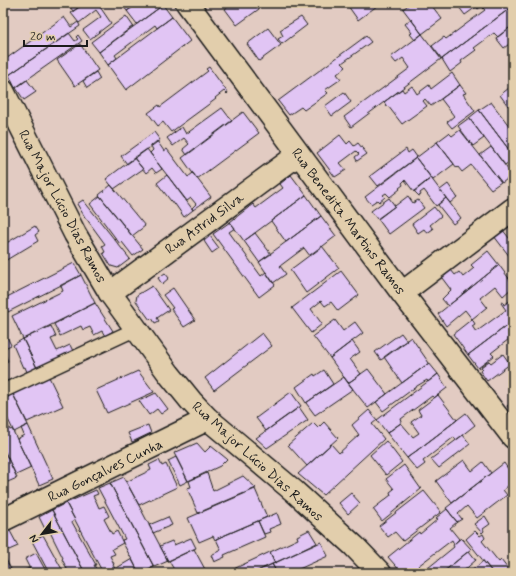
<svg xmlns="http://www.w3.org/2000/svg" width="516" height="576" viewBox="0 0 516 576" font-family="Mynerve,sans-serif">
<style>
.building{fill:#e1c5f4;stroke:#1c1c1c}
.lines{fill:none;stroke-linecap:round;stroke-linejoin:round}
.service-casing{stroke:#1c1c1c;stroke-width:16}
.minor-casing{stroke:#1c1c1c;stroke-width:25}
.secondary-casing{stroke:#1c1c1c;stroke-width:25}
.service{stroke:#e2ceac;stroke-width:13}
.minor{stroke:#e2ceac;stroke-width:22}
.secondary{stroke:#e2ceac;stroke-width:22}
.labels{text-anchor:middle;stroke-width:3;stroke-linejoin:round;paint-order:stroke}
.street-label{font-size:14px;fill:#1c1c1c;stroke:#e2ceac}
</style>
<rect width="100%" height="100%" fill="#e2cbc2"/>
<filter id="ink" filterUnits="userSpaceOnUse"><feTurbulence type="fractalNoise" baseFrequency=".025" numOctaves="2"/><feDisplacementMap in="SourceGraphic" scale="8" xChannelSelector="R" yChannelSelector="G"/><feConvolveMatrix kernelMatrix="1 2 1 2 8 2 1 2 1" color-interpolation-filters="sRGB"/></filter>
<g filter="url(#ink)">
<path class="building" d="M 67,3 L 85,3 L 73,11 Z
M 85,3 L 105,3 L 100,7 L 111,23 L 90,39 L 83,30 L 101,17 L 96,10 L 79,23 L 71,13 Z
M 121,3 L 139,3 L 127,11 Z
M 139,3 L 162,3 L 163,5 L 137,24 L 127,11 Z
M 233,3 L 254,3 L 259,9 L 237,25 L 225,9 Z
M 346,3 L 381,3 L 358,20 Z
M 411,3 L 435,3 L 432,6 L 442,19 L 422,34 L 403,9 Z
M 464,3 L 485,3 L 478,9 L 476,7 L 465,15 L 459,7 Z
M 490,3 L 513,3 L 513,6 L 442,59 L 432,46 L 444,37 L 446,39 L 485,10 L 483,8 Z
M 163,5 L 172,17 L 157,28 L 155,25 L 115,55 L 117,58 L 108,65 L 99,52 Z
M 513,6 L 513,25 L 498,37 L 494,33 L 474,48 L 476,50 L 461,61 L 462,63 L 450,72 L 442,59 Z
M 126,16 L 133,26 L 99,52 L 91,42 Z
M 64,17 L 71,27 L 78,22 L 80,26 L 9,75 L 3,61 Z
M 172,17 L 190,41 L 126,90 L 108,65 Z
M 301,17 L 307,25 L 282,44 L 278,39 L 283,36 L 280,30 Z
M 411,19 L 422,34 L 415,40 L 410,34 L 412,33 L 405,24 Z
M 513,25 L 513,41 L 504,48 L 496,38 Z
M 268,28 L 281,45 L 259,61 L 247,44 Z
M 69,33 L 75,41 L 78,39 L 76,37 L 78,35 L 82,41 L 15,88 L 9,75 Z
M 422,34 L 441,59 L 351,127 L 344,117 L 410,68 L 403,58 L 396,63 L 391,57 Z
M 366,36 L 371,42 L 342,63 L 346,67 L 337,74 L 341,79 L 325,90 L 328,93 L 304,110 L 301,107 L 289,115 L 278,101 Z
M 80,44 L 98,70 L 75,86 L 57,60 Z
M 209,67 L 228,93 L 227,94 L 224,91 L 215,98 L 216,99 L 171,132 L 163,122 L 158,126 L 148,113 L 159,105 L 160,107 L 208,71 L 206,69 Z
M 96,72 L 100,79 L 87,88 L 83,81 Z
M 452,73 L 460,85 L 431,106 L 425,99 L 423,101 L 427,106 L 402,124 L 388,106 L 387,107 L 384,102 L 402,89 L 404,92 L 412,86 L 417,94 L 429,85 L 431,89 Z
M 27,80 L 36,92 L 24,100 L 16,88 Z
M 460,85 L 466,93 L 463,94 L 475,111 L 452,128 L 447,122 L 454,116 L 441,99 Z
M 513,85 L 513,102 L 508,106 L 500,95 Z
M 344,92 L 351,102 L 332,116 L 325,106 Z
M 491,102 L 513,131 L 513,155 L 479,110 Z
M 222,108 L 232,121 L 187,155 L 183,149 L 189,144 L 184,138 L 173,146 L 167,138 L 182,127 L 186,134 Z
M 479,110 L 513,155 L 513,159 L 505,165 L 469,118 Z
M 243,112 L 259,133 L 197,179 L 182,158 Z
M 469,118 L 484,138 L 473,146 L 458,126 Z
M 460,130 L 501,182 L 491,189 L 471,165 L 462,172 L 458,167 L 457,168 L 437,142 L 449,133 L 452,136 Z
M 154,132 L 160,140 L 127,164 L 121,156 Z
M 340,135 L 347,144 L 350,141 L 354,146 L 358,143 L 367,154 L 357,161 L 355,157 L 359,154 L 356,151 L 340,163 L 346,170 L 335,177 L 317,153 Z
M 157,141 L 164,151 L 167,149 L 188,177 L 193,173 L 211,197 L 193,210 L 192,208 L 196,204 L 191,198 L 187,201 L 150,153 L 153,150 L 151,146 Z
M 437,142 L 454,164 L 433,180 L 416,158 Z
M 491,147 L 512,175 L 502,183 L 480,155 Z
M 147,149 L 162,169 L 156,173 L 152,168 L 146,173 L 134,158 Z
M 406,149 L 408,153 L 412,150 L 417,157 L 378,186 L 370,176 Z
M 134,158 L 143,169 L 114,189 L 106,179 Z
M 416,158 L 431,178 L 414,192 L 405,180 L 402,183 L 403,185 L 399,188 L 400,189 L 390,197 L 386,193 L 383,195 L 385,197 L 379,202 L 377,200 L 371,204 L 365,197 Z
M 167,175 L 193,210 L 184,217 L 175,204 L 174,205 L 157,183 Z
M 291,175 L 306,195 L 244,241 L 230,222 L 253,204 L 256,208 L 283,188 L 280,184 Z
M 431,178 L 446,198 L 436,206 L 424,190 L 420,193 L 421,195 L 419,196 L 414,191 Z
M 448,184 L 457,197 L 450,203 L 440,190 Z
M 111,185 L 145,226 L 132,236 L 99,195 Z
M 306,195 L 321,216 L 286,242 L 271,221 Z
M 100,196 L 143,249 L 133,256 L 122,242 L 120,244 L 90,204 Z
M 408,196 L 413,203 L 418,200 L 424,208 L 389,234 L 378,219 Z
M 389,198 L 395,206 L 377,219 L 371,211 Z
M 446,198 L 461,218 L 453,224 L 438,205 Z
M 83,200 L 130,259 L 118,268 L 111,266 L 103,253 L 105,252 L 102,246 L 105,244 L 86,218 L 86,219 L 77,204 Z
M 434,207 L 441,216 L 430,225 L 433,229 L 427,233 L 424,229 L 418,233 L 412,224 Z
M 321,216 L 336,236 L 310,256 L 304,248 L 280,266 L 286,274 L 273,283 L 259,262 Z
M 230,222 L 235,228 L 229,232 L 261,276 L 266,272 L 275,285 L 259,297 L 213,234 Z
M 35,226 L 39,232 L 35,235 L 38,241 L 3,262 L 3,245 Z
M 502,229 L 513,243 L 513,261 L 494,236 Z
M 255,233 L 271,254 L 259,262 L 244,241 Z
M 210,236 L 219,248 L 212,253 L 204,241 Z
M 322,246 L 339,268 L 306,293 L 290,270 Z
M 488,251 L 499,265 L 448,306 L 442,299 L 451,290 L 442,278 L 451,270 L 455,275 L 459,272 L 463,277 L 474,268 L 471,265 Z
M 74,263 L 81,275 L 8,312 L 3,302 L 3,299 Z
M 499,265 L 513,284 L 513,287 L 503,296 L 495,286 L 480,298 L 487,307 L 472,319 L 465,310 L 446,326 L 438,314 Z
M 341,271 L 359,295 L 338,311 L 331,302 L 325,306 L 321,301 L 311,309 L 322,324 L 311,333 L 292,308 Z
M 165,273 L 169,278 L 162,284 L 158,278 Z
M 81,275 L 95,303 L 23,339 L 12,316 L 63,291 L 61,286 Z
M 513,275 L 513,284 L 508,278 Z
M 152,286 L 169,310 L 157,318 L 159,321 L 155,323 L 152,318 L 150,320 L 136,301 L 137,295 Z
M 173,288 L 195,320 L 184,327 L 171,309 L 173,308 L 163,295 Z
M 511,300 L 513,302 L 513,321 L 468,355 L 453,334 L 472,319 L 475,324 L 472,326 L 476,332 L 506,310 L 501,303 L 503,302 L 504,305 Z
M 95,303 L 113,331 L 105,336 L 102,331 L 94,335 L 90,327 L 83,330 L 81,326 L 60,336 L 54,324 Z
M 335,320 L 343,331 L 355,322 L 363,333 L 330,358 L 313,336 Z
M 513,321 L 513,336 L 491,353 L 494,356 L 478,368 L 468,355 Z
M 51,326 L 56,337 L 51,339 L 57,351 L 70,345 L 73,351 L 37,368 L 23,339 Z
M 3,329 L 11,345 L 3,349 Z
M 262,333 L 272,346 L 214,390 L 205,378 Z
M 401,333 L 407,341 L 381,360 L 375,352 Z
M 411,337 L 429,363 L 402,383 L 384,357 Z
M 23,339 L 37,368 L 27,372 L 25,367 L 23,368 L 13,345 Z
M 352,341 L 360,352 L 350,359 L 361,374 L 348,383 L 330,358 Z
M 3,350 L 8,361 L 3,363 Z
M 503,354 L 510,364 L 487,381 L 480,371 L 483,369 L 481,367 L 489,361 L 491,363 Z
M 429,363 L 438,374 L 428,382 L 427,380 L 417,386 L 383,411 L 376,402 Z
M 368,369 L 387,394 L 368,408 L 348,383 Z
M 324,370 L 333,384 L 306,403 L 296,387 L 314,374 L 315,376 Z
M 138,371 L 154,392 L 107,413 L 96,390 Z
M 438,374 L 447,388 L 434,398 L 432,396 L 401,419 L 402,422 L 387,433 L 377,420 Z
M 49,377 L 63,406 L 27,422 L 13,394 Z
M 344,377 L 353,389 L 315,415 L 306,403 Z
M 291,392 L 301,406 L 266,431 L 256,418 Z
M 156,393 L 168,409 L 161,414 L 157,409 L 149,415 L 139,401 Z
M 13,394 L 28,425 L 14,432 L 3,409 L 3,399 Z
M 438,395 L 457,420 L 407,458 L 387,433 L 401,423 L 413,437 L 419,433 L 411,422 L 421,415 L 418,410 Z
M 513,401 L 513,411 L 511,412 L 507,406 Z
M 299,407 L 308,420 L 267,448 L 256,438 Z
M 369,410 L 377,420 L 372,424 L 384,439 L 323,495 L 298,474 L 331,444 L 339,453 L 359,435 L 352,425 Z
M 466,413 L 475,425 L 456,440 L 454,437 L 423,461 L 425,464 L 417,470 L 407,458 Z
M 3,416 L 10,430 L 12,429 L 31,468 L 16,475 L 3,448 Z
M 324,422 L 338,438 L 307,466 L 288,445 L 313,423 L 318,428 Z
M 28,425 L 53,479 L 39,485 L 17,439 L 24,435 L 21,428 Z
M 148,425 L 151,433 L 132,442 L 128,433 Z
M 463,435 L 470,444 L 439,468 L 431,459 Z
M 386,441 L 402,462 L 386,475 L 370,455 Z
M 197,443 L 205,452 L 211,446 L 227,459 L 220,466 L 188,481 L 174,453 Z
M 3,448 L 17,478 L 3,484 Z
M 176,457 L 188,481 L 180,485 L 168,461 Z
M 159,460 L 162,466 L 166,464 L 177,487 L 139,505 L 126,482 L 151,470 L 149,465 Z
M 464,460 L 472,471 L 483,462 L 491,473 L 452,503 L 436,481 Z
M 504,463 L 513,476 L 513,482 L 503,490 L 507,495 L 477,518 L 467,506 L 458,514 L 462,519 L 457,522 L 446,508 Z
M 404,465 L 421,489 L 382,521 L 373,509 L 391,495 L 390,492 L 394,489 L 386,479 Z
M 207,473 L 213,491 L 243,476 L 256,488 L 198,513 L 187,488 L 191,487 L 189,481 Z
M 124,477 L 168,561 L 154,567 L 110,483 Z
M 110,483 L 154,567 L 142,573 L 139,573 L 123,543 L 122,540 L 125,539 L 98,488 Z
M 255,489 L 267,517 L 216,539 L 215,540 L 213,536 L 199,542 L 188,518 Z
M 96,490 L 98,494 L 93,496 L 96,501 L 99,508 L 104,506 L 109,516 L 104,519 L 112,534 L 117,531 L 123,543 L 112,549 L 115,554 L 110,556 L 114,564 L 113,565 L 115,569 L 132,559 L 139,573 L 103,573 L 66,503 Z
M 424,491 L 441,512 L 403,541 L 395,532 L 388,537 L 379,526 Z
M 351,493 L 360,503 L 348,514 L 339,503 Z
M 66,503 L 75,520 L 72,522 L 96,565 L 94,565 L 98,573 L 85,573 L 52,510 Z
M 447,509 L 457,522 L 450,528 L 459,539 L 454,544 L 452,540 L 418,566 L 421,569 L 417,573 L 402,573 L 388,557 L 419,532 L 420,534 L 438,519 L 436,518 Z
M 52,510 L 85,573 L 69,573 L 62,559 L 63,558 L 48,528 L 45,529 L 39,517 Z
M 277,513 L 281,524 L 269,529 L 270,532 L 264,534 L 258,521 Z
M 485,516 L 490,524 L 483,529 L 484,531 L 482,533 L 474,524 Z
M 168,517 L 172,525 L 153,533 L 149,525 Z
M 258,521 L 265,537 L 224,555 L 225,557 L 214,562 L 211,555 L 221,550 L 216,539 Z
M 309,530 L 317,543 L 275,563 L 270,552 L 298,539 L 297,536 Z
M 10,531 L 18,546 L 9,550 L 3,538 L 3,534 Z
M 475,531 L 480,536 L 483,534 L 485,538 L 482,541 L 499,562 L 501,560 L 511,573 L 493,573 L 466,539 Z
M 43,535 L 64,573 L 49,573 L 32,541 Z
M 191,538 L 196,548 L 168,561 L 160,546 L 172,541 L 174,545 Z
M 461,538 L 471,549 L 442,573 L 417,573 L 421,570 L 423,572 L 454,547 L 453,545 Z
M 321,542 L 328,556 L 290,573 L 277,573 L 272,564 Z
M 194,549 L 207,573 L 176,573 L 169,561 Z
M 469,551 L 476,560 L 461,573 L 442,573 Z
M 270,552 L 275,563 L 253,573 L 225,573 Z
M 36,553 L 47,573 L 32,573 L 25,559 Z
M 3,554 L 13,573 L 3,573 Z
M 483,561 L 493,573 L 469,573 Z
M 272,564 L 277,573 L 253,573 Z
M 29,568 L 32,573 L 19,573 Z"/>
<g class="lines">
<g class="service-casing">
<path id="service" d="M 3,391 L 136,329"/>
</g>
<g class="minor-casing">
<path id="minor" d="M 187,3 L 402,293 L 513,437
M 110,293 L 299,154
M 402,293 L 513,209
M 3,520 L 208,419"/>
</g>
<g class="secondary-casing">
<path id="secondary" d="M 3,91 L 75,234 L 110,293 L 169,374 L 191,401 L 208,419 L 295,492 L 354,546 L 380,573"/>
</g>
<use href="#service" class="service"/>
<use href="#minor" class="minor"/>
<use href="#secondary" class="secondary"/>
</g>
</g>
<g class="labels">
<g class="street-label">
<text transform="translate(63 206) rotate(62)" y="5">Rua Major Lúcio Dias Ramos</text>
<text transform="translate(349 221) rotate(53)" y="5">Rua Benedita Martins Ramos</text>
<text transform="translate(204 223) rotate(-36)" y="5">Rua Astrid Silva</text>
<text transform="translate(258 461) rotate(42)" y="5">Rua Major Lúcio Dias Ramos</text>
<text transform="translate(105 470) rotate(-26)" y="5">Rua Gonçalves Cunha</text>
</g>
</g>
<rect width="516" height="576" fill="none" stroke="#e2ceac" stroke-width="16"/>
<rect x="8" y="8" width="500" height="560" fill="none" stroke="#1c1c1c" stroke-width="1.5" filter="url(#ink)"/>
<g transform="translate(42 534) rotate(239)" stroke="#e2ceac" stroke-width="3" paint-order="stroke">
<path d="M0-3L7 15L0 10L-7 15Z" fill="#1c1c1c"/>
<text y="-6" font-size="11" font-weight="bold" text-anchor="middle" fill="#1c1c1c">N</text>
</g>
<path d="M24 40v6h63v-6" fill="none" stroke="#1c1c1c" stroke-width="2"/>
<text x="30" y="40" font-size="12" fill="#1c1c1c" stroke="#e2ceac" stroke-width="3" paint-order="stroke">20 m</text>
</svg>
